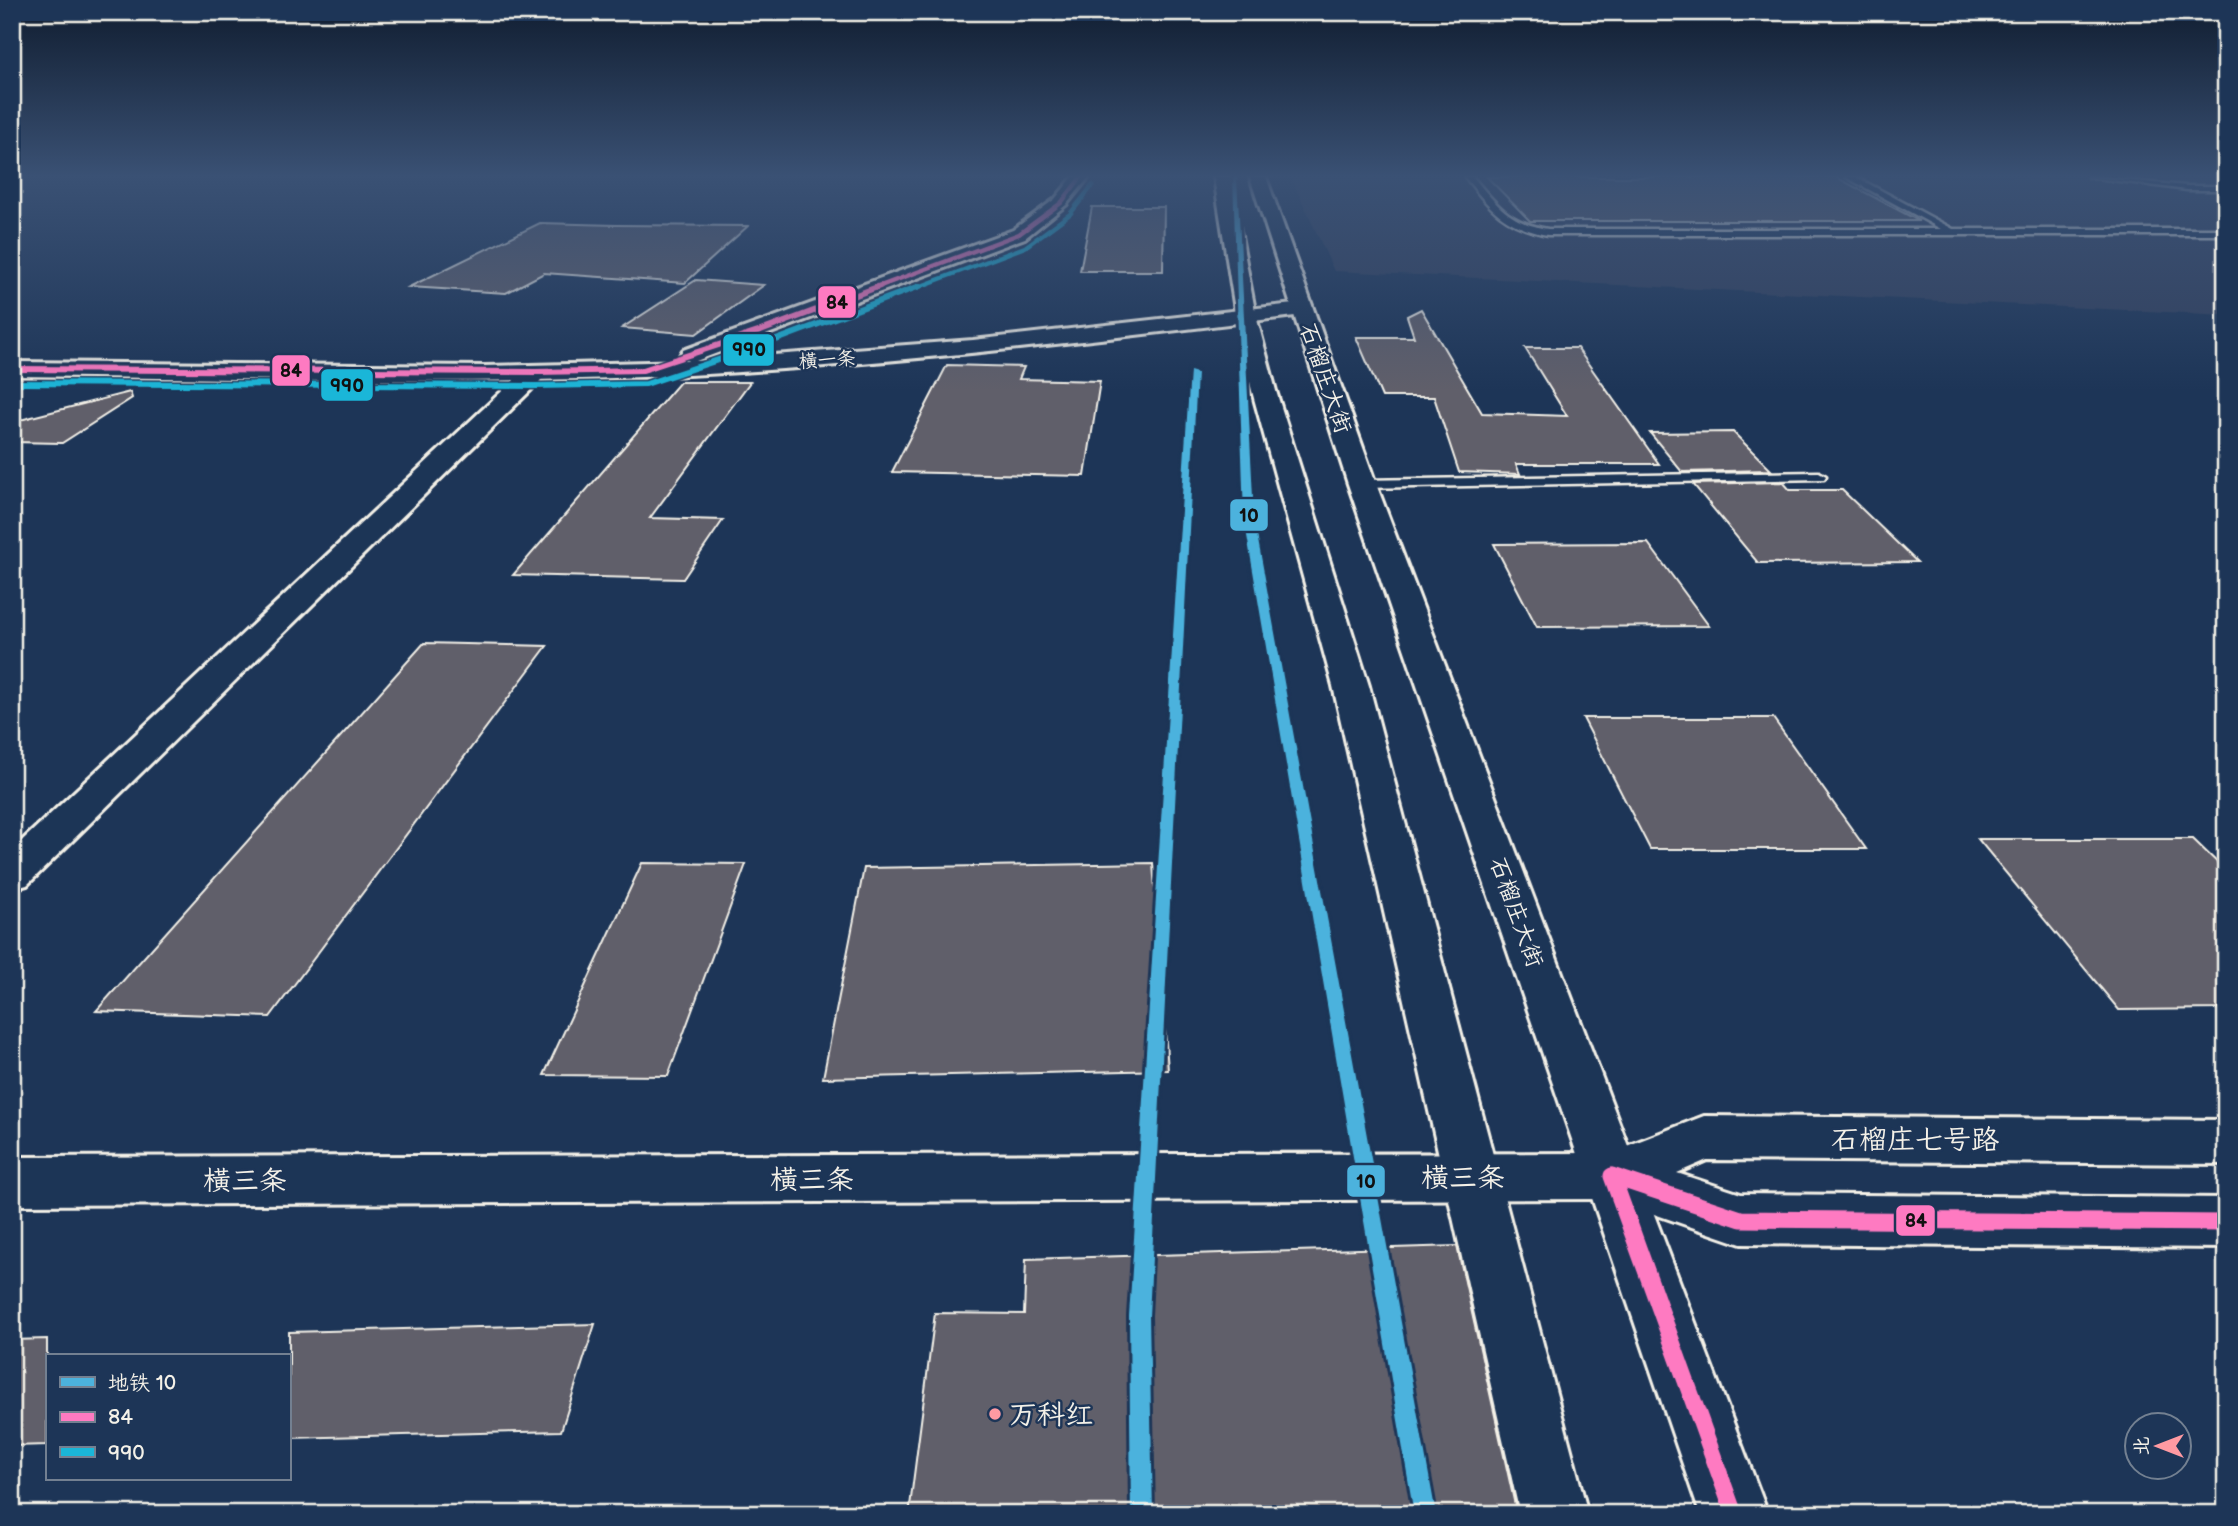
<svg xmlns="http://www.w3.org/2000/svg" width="2238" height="1526" viewBox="0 0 2238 1526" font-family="'Balsamiq Sans','LXGW WenKai TC',sans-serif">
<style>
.built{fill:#31415d}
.building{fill:#615e6b;stroke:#f4f1e8;stroke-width:2}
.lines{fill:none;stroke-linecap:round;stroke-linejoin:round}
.service-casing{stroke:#f4f1e8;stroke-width:5}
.minor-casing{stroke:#f4f1e8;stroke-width:6}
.tertiary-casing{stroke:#f4f1e8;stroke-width:6}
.secondary-casing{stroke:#f4f1e8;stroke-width:6}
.primary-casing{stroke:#f4f1e8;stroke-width:6}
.service{fill:#1d3557;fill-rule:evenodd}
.minor{fill:#1d3557;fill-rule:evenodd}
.tertiary{fill:#1d3557;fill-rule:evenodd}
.secondary{fill:#1d3557;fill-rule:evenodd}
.primary{fill:#1d3557;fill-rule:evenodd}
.bus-1-far2-casing{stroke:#1d3557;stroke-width:7}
.bus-1-far1-casing{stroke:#1d3557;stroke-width:9}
.bus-1-casing{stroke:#1d3557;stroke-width:22}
.bus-2-far1-casing{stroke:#1d3557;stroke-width:7}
.bus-2-casing{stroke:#1d3557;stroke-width:9}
.bus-1-far2{stroke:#fe7ac1;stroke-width:4.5}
.bus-1-far1{stroke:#fe7ac1;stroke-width:6}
.bus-1{stroke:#fe7ac1;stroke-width:17}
.bus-2-far1{stroke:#1ab6d8;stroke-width:4.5}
.bus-2{stroke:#1ab6d8;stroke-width:6}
.metro-1-casing{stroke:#1d3557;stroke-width:6}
.metro-1{fill:#4cb2dd;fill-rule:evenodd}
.poi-dot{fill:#ff9aa2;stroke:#1d3557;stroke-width:2.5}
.labels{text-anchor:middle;stroke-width:5;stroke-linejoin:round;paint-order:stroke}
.far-street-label{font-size:19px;fill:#f4f1e8;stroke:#1d3557}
.street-label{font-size:23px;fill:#f4f1e8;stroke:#1d3557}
.near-street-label{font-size:28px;fill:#f4f1e8;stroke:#1d3557}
.near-poi-label{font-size:28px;fill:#f4f1e8;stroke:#1d3557;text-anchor:start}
.line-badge{stroke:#1d3557;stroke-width:2.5}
.pale-badge-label{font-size:19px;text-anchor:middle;font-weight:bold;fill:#111}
</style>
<rect width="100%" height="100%" fill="#1d3557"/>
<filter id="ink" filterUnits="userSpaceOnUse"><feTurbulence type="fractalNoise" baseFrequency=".0143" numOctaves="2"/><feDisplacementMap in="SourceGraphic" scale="14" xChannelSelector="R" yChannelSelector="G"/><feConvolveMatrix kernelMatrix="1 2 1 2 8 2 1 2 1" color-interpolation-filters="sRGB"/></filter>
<g filter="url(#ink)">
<path class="built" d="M 1291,177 L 2226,177 L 2226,315 L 1334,271 Z"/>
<path class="building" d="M 1487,177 L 1836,177 L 1919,221 L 1530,221 Z
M 1092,207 L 1164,207 L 1163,271 L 1080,271 Z
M 540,223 L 616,225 L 748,226 L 685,283 L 544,273 L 506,293 L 409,287 Z
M 696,280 L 764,285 L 696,334 L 622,328 Z
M 1421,309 L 1482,413 L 1567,416 L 1525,348 L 1577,348 L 1659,464 L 1516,464 L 1520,474 L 1459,472 L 1434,397 L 1382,397 L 1356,337 L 1414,337 L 1407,316 Z
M 947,365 L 1024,367 L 1019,379 L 1100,381 L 1085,476 L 892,472 Z
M 680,382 L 750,382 L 650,518 L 723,520 L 683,579 L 513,575 Z
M 130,392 L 132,398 L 62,443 L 12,442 L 12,422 Z
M 1733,432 L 1771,470 L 1682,472 L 1650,433 Z
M 1783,482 L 1790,490 L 1842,490 L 1917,562 L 1758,563 L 1693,484 Z
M 1648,543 L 1709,626 L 1537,627 L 1494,544 Z
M 424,643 L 547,646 L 270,1017 L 96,1011 Z
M 1583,718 L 1773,718 L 1866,849 L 1650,849 Z
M 1978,839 L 2193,839 L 2226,871 L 2226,1009 L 2119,1010 Z
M 642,863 L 746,864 L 668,1076 L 544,1075 Z
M 1153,863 L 1168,1070 L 823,1078 L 864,868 Z
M 1457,1246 L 1517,1514 L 909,1514 L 935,1313 L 1024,1314 L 1026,1259 Z
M 595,1324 L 561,1431 L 289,1438 L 289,1332 Z
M 47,1339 L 47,1445 L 12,1446 L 12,1340 Z"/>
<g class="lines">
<g class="service-casing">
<path id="service" d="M 1465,177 L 1473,177 C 1497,205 1509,223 1548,229 L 1941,229 L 1846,177 L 1856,177 L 1953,229 L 2226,229 L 2226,235 L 1548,235 C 1505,227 1491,210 1465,177 Z
M 2088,177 L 2187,186 L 2226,186 L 2226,190 L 2187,190 Z
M 1819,472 L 1826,476 L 1824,479 L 1362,488 L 1355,484 L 1362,480 Z"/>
</g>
<g class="minor-casing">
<path id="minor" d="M 536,365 L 544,367 L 548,372 L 544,377 L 27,885 L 12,889 L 12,850 L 528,367 Z
M 1612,1153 L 1631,1159 L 1639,1176 L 1631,1193 L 1612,1199 L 12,1205 L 12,1157 Z"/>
</g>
<g class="tertiary-casing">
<path id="tertiary" d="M 1073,177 L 1089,177 L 1066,205 L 1025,238 L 696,361 L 973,340 L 1303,303 L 1310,305 L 1313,309 L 1310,313 L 1303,315 C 1084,342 864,368 643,377 C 433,385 222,378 12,376 L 12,362 L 485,366 L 688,361 L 680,355 L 683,350 L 1013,230 L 1055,199 Z"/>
</g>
<g class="secondary-casing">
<path id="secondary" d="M 1704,1116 L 2226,1120 L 2226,1164 L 1707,1160 L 1677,1173 L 1741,1194 L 2226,1198 L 2226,1248 L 1741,1244 L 1593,1193 L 1585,1176 L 1593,1159 Z"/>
</g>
<g class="primary-casing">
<path id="primary" d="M 1214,177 L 1230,177 L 1256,316 L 1276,391 L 1369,686 L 1588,1514 L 1520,1514 L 1333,686 L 1252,391 L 1236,316 Z
M 1250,177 L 1266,177 L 1376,484 L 1768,1514 L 1700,1514 L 1348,484 Z"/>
</g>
<use href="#service" class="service"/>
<use href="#minor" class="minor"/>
<use href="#tertiary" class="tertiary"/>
<use href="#secondary" class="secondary"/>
<use href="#primary" class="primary"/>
<g class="bus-1-far2-casing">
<path id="bus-1-far2" d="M 875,288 L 1019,234 L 1061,203 L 1081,177"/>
</g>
<g class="bus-1-far1-casing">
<path id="bus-1-far1" d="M 12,369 L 536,372 L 643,370 L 758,332 L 880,286"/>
</g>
<g class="bus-1-casing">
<path id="bus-1" d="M 1612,1176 L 1741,1219 L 2226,1223
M 1612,1176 L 1734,1514"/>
</g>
<g class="bus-2-far1-casing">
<path id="bus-2-far1" d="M 916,288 L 1025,247 L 1070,214 L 1093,185"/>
</g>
<g class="bus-2-casing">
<path id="bus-2" d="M 12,383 L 536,386 L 646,384 L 763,345 L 920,286"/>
</g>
<use href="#bus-1-far2" class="bus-1-far2"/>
<use href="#bus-1-far1" class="bus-1-far1"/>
<use href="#bus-1" class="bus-1"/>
<use href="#bus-2-far1" class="bus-2-far1"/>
<use href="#bus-2" class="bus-2"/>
<g class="metro-1-casing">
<path id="metro-1" d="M 1233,177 L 1237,177 L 1254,518 L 1436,1514 L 1414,1514 L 1244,518 Z
M 1190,371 L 1197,373 L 1149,1316 L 1153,1514 L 1131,1514 L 1129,1316 Z"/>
</g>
<use href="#metro-1" class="metro-1"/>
</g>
</g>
<linearGradient id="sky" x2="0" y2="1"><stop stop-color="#101d30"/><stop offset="0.45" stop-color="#3a5174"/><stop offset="1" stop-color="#3a5174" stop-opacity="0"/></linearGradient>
<rect width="2238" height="391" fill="url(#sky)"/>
<circle class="poi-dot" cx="995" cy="1414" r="7"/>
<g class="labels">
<g class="far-street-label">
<text transform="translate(827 359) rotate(-4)" y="7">横一条</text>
</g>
<g class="street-label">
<text transform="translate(1326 378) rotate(71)" y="8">石榴庄大街</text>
<text transform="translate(1517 912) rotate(70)" y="8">石榴庄大街</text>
</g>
<g class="near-street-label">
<text x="1915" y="1149">石榴庄七号路</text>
<text x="1463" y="1187">横三条</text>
<text x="812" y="1189">横三条</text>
<text x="245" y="1190">横三条</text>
</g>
<g class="near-poi-label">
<text x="1009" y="1424">万科红</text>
</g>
</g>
<g class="line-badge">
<rect x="817" y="285" width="40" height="34" rx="7" fill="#fe7ac1"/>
<rect x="722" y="333" width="53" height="34" rx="7" fill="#1ab6d8"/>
<rect x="271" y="354" width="40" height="33" rx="7" fill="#fe7ac1"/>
<rect x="320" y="368" width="54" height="34" rx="7" fill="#1ab6d8"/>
<rect x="1229" y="498" width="40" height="34" rx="7" fill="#4cb2dd"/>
<rect x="1346" y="1164" width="40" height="34" rx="7" fill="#4cb2dd"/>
<rect x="1895" y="1204" width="41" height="33" rx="7" fill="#fe7ac1"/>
</g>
<g class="pale-badge-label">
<text x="837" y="309">84</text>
<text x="749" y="356">990</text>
<text x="291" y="377">84</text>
<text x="347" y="392">990</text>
<text x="1249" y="522">10</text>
<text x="1366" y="1188">10</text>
<text x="1916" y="1227">84</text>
</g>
<rect width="2238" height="1526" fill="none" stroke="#1d3557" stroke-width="42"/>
<rect x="21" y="21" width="2196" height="1484" fill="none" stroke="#f4f1e8" stroke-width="2.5" filter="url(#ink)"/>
<rect x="46" y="1354" width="245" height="126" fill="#1d3557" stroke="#738091" stroke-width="2"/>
<rect x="60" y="1377" width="35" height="10" fill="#4cb2dd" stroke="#738091" stroke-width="2"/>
<text x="108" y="1390" font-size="21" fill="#f4f1e8">地铁 10</text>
<rect x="60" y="1412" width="35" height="10" fill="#fe7ac1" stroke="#738091" stroke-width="2"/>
<text x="108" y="1424" font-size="21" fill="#f4f1e8">84</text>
<rect x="60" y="1447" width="35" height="10" fill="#1ab6d8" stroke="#738091" stroke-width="2"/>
<text x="108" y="1460" font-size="21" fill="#f4f1e8">990</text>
<g transform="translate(2158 1446) rotate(270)"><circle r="33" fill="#1d3557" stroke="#738091" stroke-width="2"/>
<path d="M0-5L12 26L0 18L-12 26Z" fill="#ff9aa2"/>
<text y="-10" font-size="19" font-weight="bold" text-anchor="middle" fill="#f4f1e8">北</text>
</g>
</svg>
